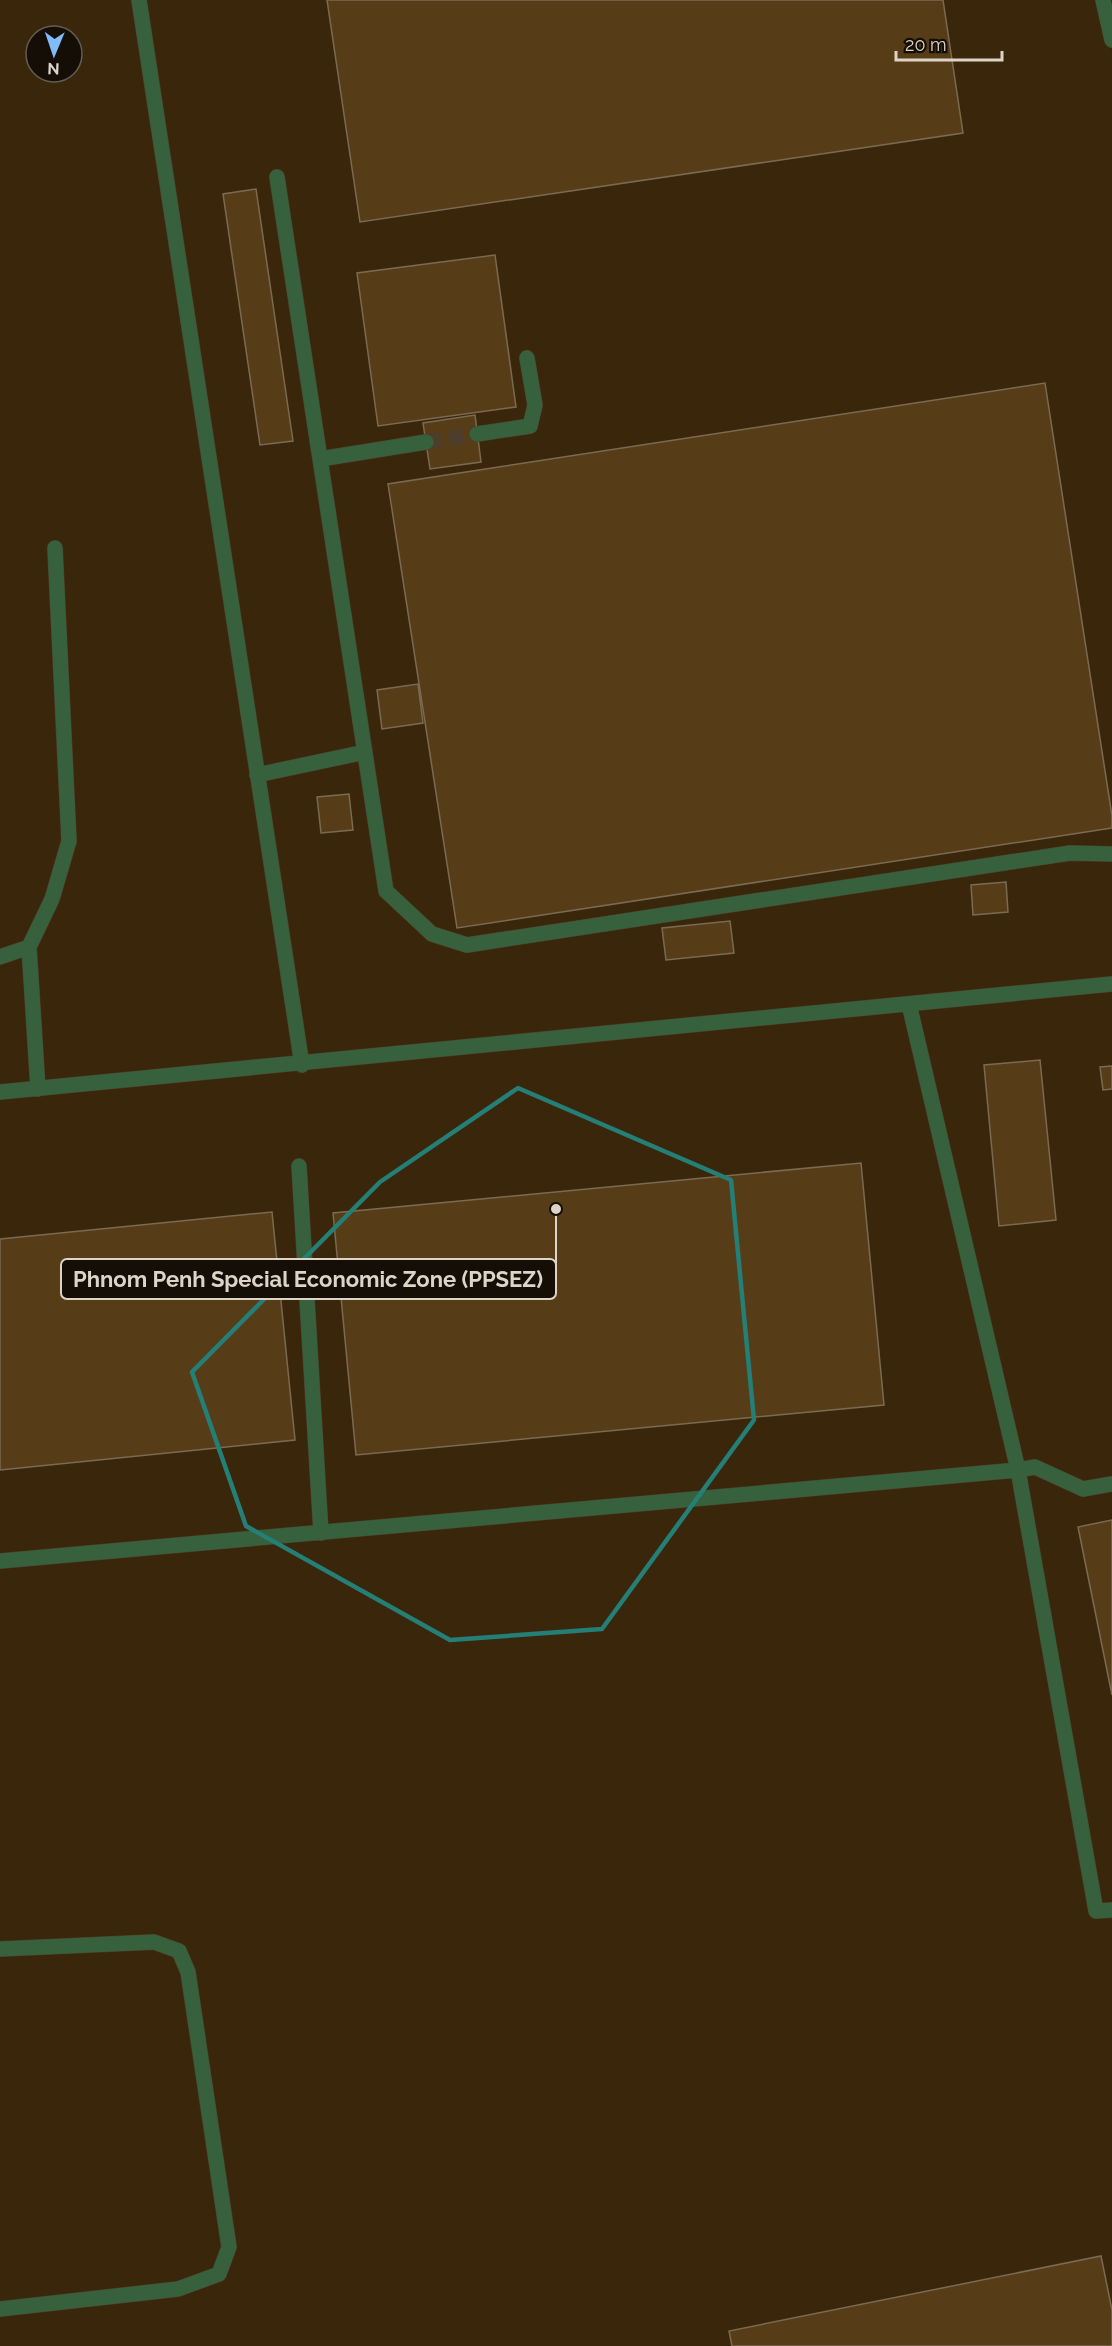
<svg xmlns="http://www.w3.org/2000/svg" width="1112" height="2346" viewBox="0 0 1112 2346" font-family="Raleway,sans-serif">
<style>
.built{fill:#3a270b;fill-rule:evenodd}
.building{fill:#563d17;stroke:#7b6a53;stroke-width:1.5}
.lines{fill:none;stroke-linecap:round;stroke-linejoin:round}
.minor-tunnel{stroke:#4c3e2a;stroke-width:15;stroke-dasharray:15 8;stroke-linecap:butt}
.minor-casing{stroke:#4d3f2c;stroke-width:16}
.minor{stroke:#37613d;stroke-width:15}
.marked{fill:none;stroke:#247f77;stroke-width:4.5;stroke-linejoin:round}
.leader{fill:none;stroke:#ddd4c7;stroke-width:2}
.callout-dot{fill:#ddd4c7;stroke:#140e06;stroke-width:2}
.callout{fill:#140e06;stroke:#ddd4c7;stroke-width:2}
.callout-label{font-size:22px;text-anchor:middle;font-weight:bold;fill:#ddd4c7}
</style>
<rect width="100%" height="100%" fill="#32230e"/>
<path class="built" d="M 0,0 L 1100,0 L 1112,53 L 1112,2346 L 0,2346 ZM 36,36 L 72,36 L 72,72 L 36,72 Z"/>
<path class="building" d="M 327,0 L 943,0 L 963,133 L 360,222 Z
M 256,189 L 293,441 L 260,445 L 223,194 Z
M 495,255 L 516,407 L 378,426 L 357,273 Z
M 1045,383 L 1112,816 L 1112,828 L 457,928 L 388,484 Z
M 475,415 L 481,462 L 430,469 L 423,423 Z
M 418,684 L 423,723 L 382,729 L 377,690 Z
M 349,794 L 353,830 L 321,833 L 317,797 Z
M 1006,882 L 1008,912 L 973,915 L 971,885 Z
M 730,921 L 734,953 L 666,960 L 662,928 Z
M 1040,1060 L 1056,1220 L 999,1226 L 984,1065 Z
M 1112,1066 L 1112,1089 L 1103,1090 L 1100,1067 Z
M 861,1163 L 884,1405 L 356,1455 L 333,1213 Z
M 272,1212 L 295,1440 L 0,1470 L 0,1239 Z
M 1112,1520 L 1112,1695 L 1078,1527 Z
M 1101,2256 L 1112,2310 L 1112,2346 L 732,2346 L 729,2331 Z"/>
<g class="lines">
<path class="minor-tunnel" d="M 426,442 L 477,434"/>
<g class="minor-casing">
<path id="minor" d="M 139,0 L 302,1065
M 1103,0 L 1112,40
M 277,177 L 386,891 L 432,934 L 467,945 L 1070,853 L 1112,854
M 477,434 L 530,426 L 535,405 L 527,358
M 320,459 L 426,442
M 257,775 L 365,752
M 29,947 L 38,1089
M 0,957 L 29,947 L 52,899 L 69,841 L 55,548
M 909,1004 L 1018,1470 L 1096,1911 L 1112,1910
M 0,1092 L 1112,984
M 299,1166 L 321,1533
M 0,1561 L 1018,1470 L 1035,1467 L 1083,1489 L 1112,1484
M 0,1949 L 154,1942 L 179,1951 L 188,1972 L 229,2247 L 219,2274 L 178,2289 L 0,2309"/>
</g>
<use href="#minor" class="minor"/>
</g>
<path class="marked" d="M 518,1088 L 731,1180 L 754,1420 L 602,1629 L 450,1640 L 246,1526 L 192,1372 L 380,1182 Z"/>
<path class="leader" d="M556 1209L556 1279"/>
<circle class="callout-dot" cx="556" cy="1209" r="6"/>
<rect class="callout" x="61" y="1259" width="495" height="40" rx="6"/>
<g class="callout-label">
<text x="308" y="1287">Phnom Penh Special Economic Zone (PPSEZ)</text>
</g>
<g transform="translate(54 54) rotate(182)"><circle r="28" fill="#140e06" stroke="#645d53" stroke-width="1.5"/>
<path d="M0-4.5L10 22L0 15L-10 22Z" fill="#81bcfa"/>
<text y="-9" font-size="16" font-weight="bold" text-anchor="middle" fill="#ddd4c7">N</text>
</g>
<path d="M896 51v9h106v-9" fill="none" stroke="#ddd4c7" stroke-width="3"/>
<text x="905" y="51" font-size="18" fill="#ddd4c7" stroke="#140e06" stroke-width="4.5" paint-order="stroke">20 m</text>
</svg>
